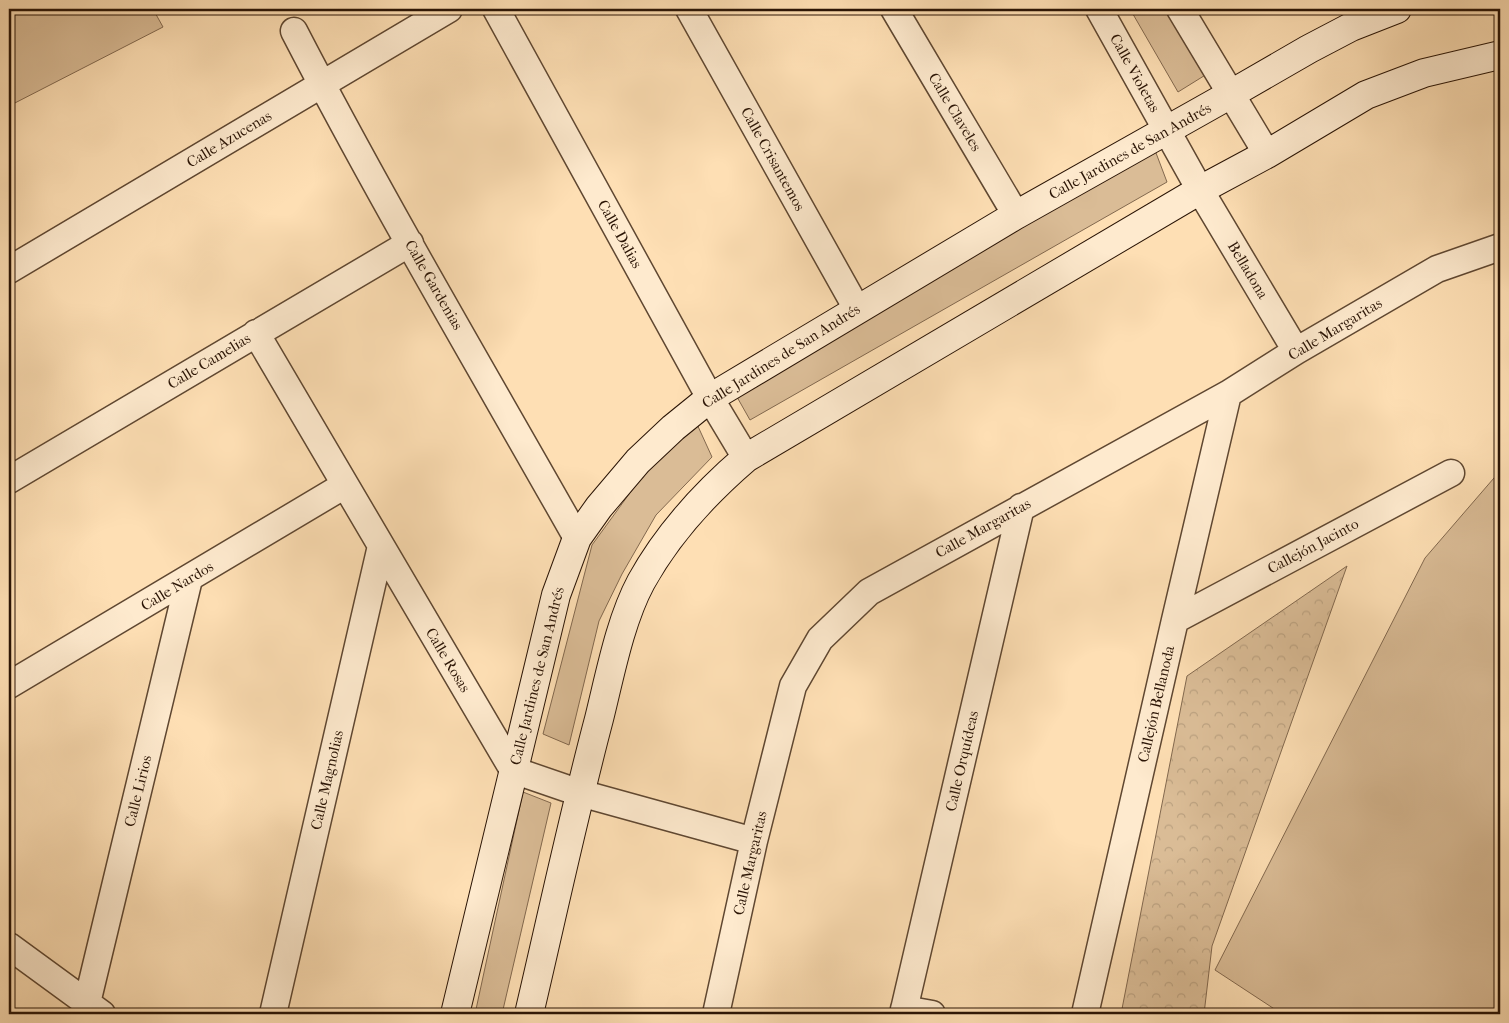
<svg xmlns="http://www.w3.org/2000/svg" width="1509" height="1023" viewBox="0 0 1509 1023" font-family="'IM FELL French Canon',serif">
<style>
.grass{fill:#dabc96;stroke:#82684e}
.park{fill:url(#park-crowns);stroke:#82684e}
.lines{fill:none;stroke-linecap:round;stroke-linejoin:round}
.street-casing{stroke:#5f4731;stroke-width:29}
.secondary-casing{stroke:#2a1405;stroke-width:30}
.street{stroke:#feeace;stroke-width:26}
.secondary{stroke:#feeace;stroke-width:28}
.labels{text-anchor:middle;stroke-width:4.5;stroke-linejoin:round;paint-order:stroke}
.street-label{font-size:15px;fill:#2a1405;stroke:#feeace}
</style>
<defs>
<pattern id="park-crowns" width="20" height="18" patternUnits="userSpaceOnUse" patternTransform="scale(1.25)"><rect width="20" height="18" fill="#dabc96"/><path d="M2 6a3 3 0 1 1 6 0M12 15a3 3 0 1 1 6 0" fill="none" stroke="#bba180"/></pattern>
</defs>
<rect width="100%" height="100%" fill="#fedfb4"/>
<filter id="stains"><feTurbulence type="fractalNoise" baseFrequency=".004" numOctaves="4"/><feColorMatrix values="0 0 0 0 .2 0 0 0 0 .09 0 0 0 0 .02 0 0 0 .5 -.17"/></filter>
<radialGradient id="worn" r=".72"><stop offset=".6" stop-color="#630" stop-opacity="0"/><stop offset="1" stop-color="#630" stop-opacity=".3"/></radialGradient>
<path class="grass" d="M 9,9 L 153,9 L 163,27 L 9,106 Z
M 1130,9 L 1170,9 L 1207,74 L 1178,92 Z
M 1153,145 L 1167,182 L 750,420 L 737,397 Z
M 696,422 L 712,457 L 656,515 L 622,574 L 599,621 L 569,745 L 543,734 L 592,545 L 643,475 Z
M 1500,471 L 1500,1014 L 1282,1014 L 1215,970 L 1425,558 Z
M 523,792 L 551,803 L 502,1014 L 475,1014 Z"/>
<path class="park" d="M 1347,566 L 1212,946 L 1204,1014 L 1121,1014 L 1187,676 Z"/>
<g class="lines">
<g class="street-casing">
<path id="street" d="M 496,9 L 710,398 L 746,458
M 689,9 L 857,309
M 894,9 L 1016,215
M 1099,9 L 1200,190 L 1296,351
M 1180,9 L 1267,154
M 294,31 C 383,203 482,370 577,538
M 9,270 L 449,9
M 256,333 L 513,770 L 580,793 L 754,841
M 9,480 L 410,243
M 1175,620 L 1451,473
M 9,685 L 345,485
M 9,946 L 102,1014
M 87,1003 L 189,579
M 904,1009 L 932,1014
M 273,1014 L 381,546
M 716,1014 L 754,841 L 793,686 L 820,639 L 869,592 L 1228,394 L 1296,351 L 1437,269 L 1500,247
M 903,1014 L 1021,507
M 1085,1014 L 1175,620 L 1228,394"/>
</g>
<g class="secondary-casing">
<path id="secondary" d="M 455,1014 L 556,595 L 577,538 L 599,507 L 638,461 L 673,428 L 710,398 L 1016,215 L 1231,94 L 1309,49 L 1351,27 L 1397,9
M 529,1014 C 552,916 573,817 599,719 C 610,675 620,621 641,582 C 668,533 704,494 746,458 L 1200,190 L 1267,154 L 1366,95 L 1424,73 L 1500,55"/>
</g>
<use href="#street" class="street"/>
<use href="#secondary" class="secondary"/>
</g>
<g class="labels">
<g class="street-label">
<text transform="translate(1135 73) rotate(61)" y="5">Calle Violetas</text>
<text transform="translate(955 112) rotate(59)" y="5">Calle Claveles</text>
<text transform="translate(229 139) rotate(-31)" y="5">Calle Azucenas</text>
<text transform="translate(1130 151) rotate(-29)" y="5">Calle Jardines de San Andrés</text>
<text transform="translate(773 159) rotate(61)" y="5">Calle Crisantemos</text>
<text transform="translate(620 234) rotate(61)" y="5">Calle Dalias</text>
<text transform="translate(1248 270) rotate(59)" y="5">Belladona</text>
<text transform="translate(434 285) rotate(60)" y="5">Calle Gardenias</text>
<text transform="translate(1335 329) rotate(-31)" y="5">Calle Margaritas</text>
<text transform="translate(781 356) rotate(-32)" y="5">Calle Jardines de San Andrés</text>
<text transform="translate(209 361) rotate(-31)" y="5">Calle Camelias</text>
<text transform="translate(983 528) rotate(-29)" y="5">Calle Margaritas</text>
<text transform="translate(1313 546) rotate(-28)" y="5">Callejón Jacinto</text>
<text transform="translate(177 586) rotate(-31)" y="5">Calle Nardos</text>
<text transform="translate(448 660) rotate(59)" y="5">Calle Rosas</text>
<text transform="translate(537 676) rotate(-76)" y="5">Calle Jardines de San Andrés</text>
<text transform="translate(1156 704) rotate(-77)" y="5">Callejón Bellanoda</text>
<text transform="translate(962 761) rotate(-77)" y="5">Calle Orquídeas</text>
<text transform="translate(327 780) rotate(-77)" y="5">Calle Magnolias</text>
<text transform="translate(138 791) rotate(-76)" y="5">Calle Lirios</text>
<text transform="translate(750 863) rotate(-77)" y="5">Calle Margaritas</text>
</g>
</g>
<rect width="1509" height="1023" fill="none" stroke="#fedfb4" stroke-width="30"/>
<rect x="10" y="10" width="1489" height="1003" fill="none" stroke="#2a1405" stroke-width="2.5"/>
<rect x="15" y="15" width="1479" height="993" fill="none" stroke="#2a1405"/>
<rect width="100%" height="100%" filter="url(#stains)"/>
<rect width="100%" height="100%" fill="url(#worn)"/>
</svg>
